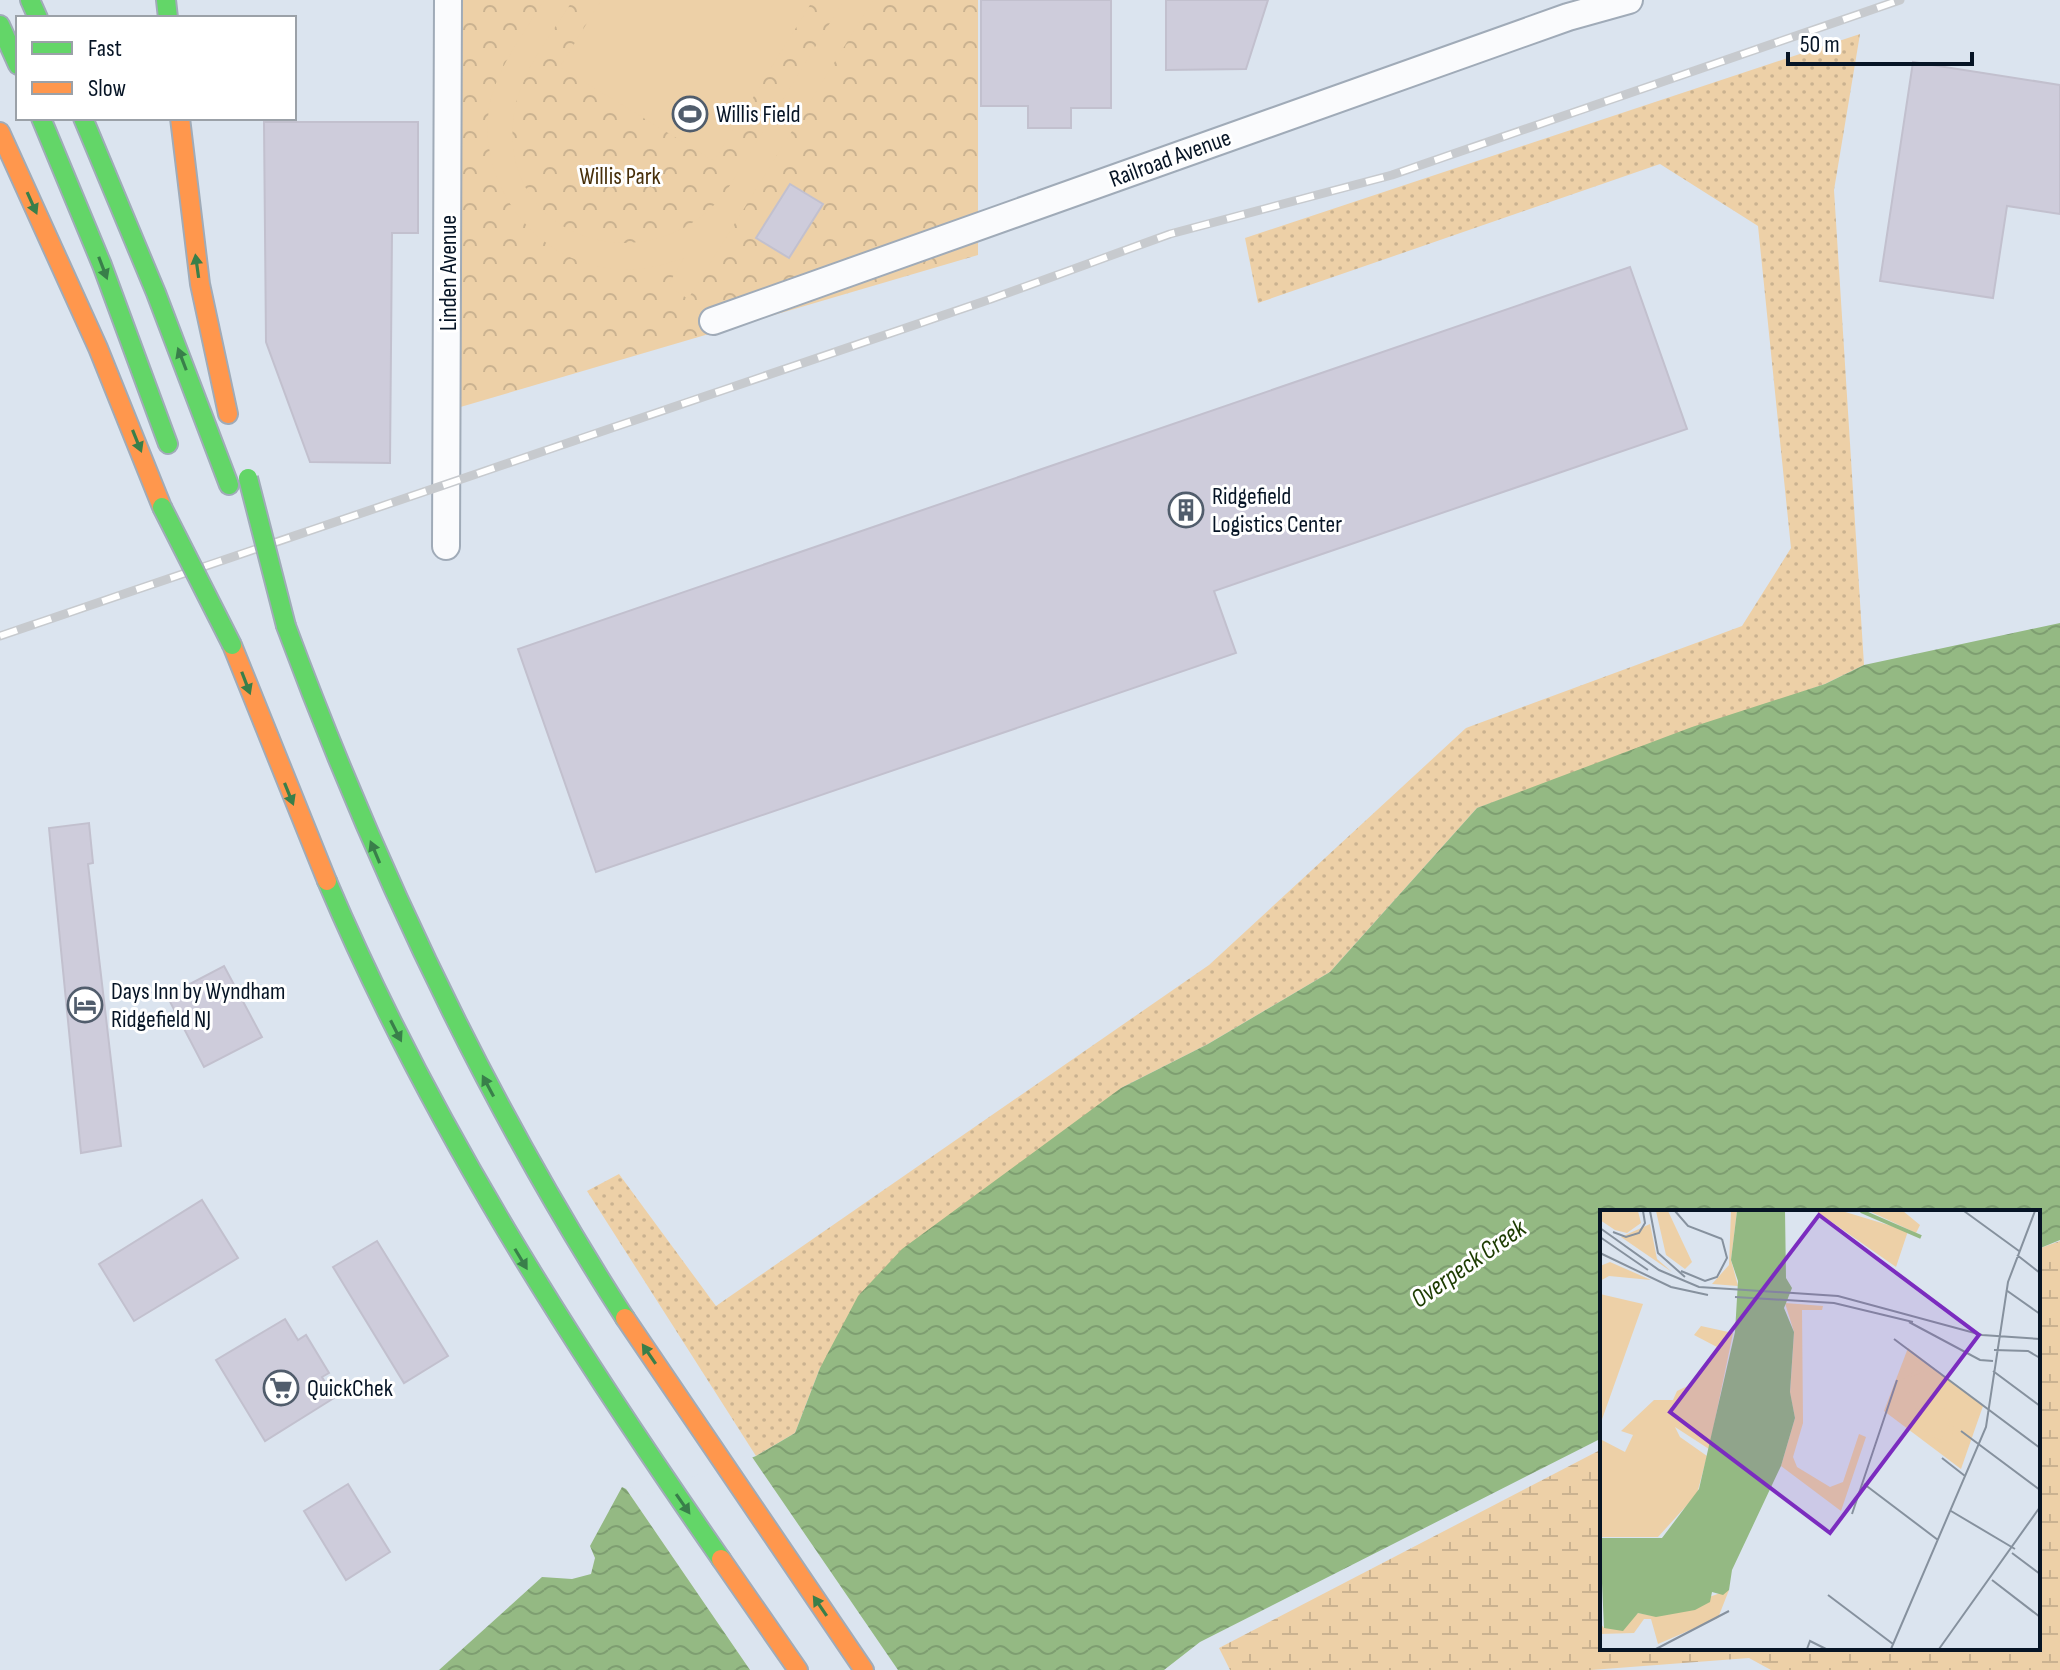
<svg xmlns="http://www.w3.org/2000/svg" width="2060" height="1670" viewBox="0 0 2060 1670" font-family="'Sofia Sans Condensed',sans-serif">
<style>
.grass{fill:url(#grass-dots)}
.forest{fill:url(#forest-crowns)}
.wetland{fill:url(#wetland-marsh)}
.garden{fill:#edd0a7}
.water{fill:url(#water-waves)}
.pier{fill:#dbe4ef}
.building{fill:#ceccdb;stroke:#c2c0ce;stroke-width:2}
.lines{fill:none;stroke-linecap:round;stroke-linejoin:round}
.street-casing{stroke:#a0abb8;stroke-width:30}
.fast-casing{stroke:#a0abb8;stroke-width:22}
.slow-casing{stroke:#a0abb8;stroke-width:22}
.street{stroke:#fafbfd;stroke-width:26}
.fast{stroke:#63d668;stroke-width:18}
.slow{stroke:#ff974d;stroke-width:18}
.rail-casing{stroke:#c7cace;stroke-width:9}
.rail{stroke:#fff;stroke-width:6;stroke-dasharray:18;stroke-linecap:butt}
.fast-bridge-casing{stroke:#a0abb8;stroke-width:22;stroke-linecap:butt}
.fast-bridge{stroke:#63d668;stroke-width:18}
.oneway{fill:#397f4a}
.labels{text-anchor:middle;stroke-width:6;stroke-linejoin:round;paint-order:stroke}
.poi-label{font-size:24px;fill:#061425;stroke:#fff;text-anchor:start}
.street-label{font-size:24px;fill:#061425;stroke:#fff}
.park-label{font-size:24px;fill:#472f0a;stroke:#fff}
.water-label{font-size:26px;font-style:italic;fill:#1c3b00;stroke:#fff}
.inset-river{fill:none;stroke:#94b983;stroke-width:4}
.inset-road{fill:none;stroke:#86919e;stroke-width:2}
.view{fill:#7b2cbf;fill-opacity:0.15;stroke:#7b2cbf;stroke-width:4}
.inset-edge{fill:none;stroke:#061425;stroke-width:4}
</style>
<defs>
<pattern id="grass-dots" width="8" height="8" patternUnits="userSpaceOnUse" patternTransform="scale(2)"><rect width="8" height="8" fill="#edd0a7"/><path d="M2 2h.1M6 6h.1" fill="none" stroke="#cab290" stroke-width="1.8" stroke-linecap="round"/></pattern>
<pattern id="forest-crowns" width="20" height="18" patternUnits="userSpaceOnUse" patternTransform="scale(2)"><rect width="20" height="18" fill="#edd0a7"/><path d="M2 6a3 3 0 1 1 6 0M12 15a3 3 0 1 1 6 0" fill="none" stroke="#cab290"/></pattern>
<pattern id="wetland-marsh" width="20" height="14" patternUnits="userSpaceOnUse" patternTransform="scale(2)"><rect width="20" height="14" fill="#edd0a7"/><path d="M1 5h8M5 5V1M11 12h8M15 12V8" fill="none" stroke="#cab290"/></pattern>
<pattern id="water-waves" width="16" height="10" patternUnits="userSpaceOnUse" patternTransform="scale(2)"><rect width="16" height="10" fill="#94b983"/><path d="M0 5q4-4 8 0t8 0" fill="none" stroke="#7e9e71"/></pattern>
</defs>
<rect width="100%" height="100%" fill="#dbe4ef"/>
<path class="grass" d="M 1860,34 L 1834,190 L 1864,665 L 1825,684 L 1477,808 L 1330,972 L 1208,1044 L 1121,1088 L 820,1368 L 795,1433 L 756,1456 L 587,1191 L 619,1174 L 716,1306 L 1209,965 L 1466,728 L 1742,626 L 1791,548 L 1758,226 L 1660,164 L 1258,303 L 1245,238 Z"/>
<path class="forest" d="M 446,0 L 978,0 L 978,255 L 440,413 Z"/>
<path class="wetland" d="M 2060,1241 L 2060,1670 L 1771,1670 L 1749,1658 L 1591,1670 L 1230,1670 L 1219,1648 L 1602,1449 L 1602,1648 L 2038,1648 L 2038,1249 Z"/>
<path class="garden" d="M 544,0 L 573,0 C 551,35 520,72 514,114 C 495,239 652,290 727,190 L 844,0 L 873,0 L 688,299 L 668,285 L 684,258 C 663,265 642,271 619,269 C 539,266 477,187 489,108 C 496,68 524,34 544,0 Z
M 601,0 L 813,0 L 714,161 L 560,67 Z"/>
<path class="water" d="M 2060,623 L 2060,1240 L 2038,1249 L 2038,1212 L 1602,1212 L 1602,1438 L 1200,1642 L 1164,1670 L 439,1670 L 542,1577 L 572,1579 L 591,1574 L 595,1558 L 590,1546 L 622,1487 L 647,1499 L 756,1456 L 795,1433 L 820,1368 L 858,1296 L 902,1249 L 1121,1088 L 1208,1044 L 1330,972 L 1477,808 L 1692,727 L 1825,684 L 1864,665 Z"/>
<path class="pier" d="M 750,1454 L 898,1670 L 750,1670 L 622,1483 L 647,1495 Z"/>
<path class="building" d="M 981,0 L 1111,0 L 1111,108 L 1071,108 L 1071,128 L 1028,128 L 1028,106 L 981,106 Z
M 1166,0 L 1268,0 L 1246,69 L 1166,70 Z
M 1913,62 L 2060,85 L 2060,214 L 2007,206 L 1993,298 L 1880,281 Z
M 264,122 L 418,122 L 418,233 L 392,233 L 390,463 L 310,462 L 266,342 Z
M 790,184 L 823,204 L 789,258 L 756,238 Z
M 1630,267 L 1687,429 L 1214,591 L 1236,653 L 596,872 L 518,649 Z
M 89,823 L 93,863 L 88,864 L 121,1146 L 81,1153 L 49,828 Z
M 224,966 L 262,1037 L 204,1067 L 167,996 Z
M 202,1200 L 238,1258 L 134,1321 L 99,1264 Z
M 377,1241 L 448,1356 L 404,1383 L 333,1267 Z
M 285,1319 L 298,1340 L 306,1335 L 329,1373 L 322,1377 L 334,1398 L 265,1441 L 216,1360 Z
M 348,1484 L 390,1552 L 346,1580 L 304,1511 Z"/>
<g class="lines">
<g class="street-casing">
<path id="street" d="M 713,321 L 1568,17 L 1629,0
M 446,546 L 448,0"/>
</g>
<g class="fast-casing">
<path id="fast" d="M 30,0 L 38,18
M 166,0 L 168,18
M 0,25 L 18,65
M 41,118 L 102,265 L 168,444
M 83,118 L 156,293 L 229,485
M 286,626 C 376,868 485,1101 625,1318
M 327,881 C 430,1124 571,1343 721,1559"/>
</g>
<g class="slow-casing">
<path id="slow" d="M 180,118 L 200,284 L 228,414
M 0,132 L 98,348 L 162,507
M 232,645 L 327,881
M 625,1318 L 864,1670
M 721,1559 L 798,1670"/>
</g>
<use href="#street" class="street"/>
<use href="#fast" class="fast"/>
<use href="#slow" class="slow"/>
<g class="rail-casing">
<path id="rail" d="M 0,636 L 991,299 L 1170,234 L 1392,175 L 1900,0"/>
</g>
<use href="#rail" class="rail"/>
<g class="fast-bridge-casing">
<path id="fast-bridge" d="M 248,478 L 286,626
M 162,507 L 232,645"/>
</g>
<use href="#fast-bridge" class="fast-bridge"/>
</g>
<defs><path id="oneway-solid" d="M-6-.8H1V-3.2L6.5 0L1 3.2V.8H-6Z" transform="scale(2)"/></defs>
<g class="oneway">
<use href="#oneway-solid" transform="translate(32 203) rotate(66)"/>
<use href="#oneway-solid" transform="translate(197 266) rotate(-98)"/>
<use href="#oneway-solid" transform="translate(103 268) rotate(69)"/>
<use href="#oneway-solid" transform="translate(182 359) rotate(-111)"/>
<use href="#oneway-solid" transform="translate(137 441) rotate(68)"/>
<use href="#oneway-solid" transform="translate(246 683) rotate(69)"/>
<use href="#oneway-solid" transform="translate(289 794) rotate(68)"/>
<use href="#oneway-solid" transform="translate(375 852) rotate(-113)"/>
<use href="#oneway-solid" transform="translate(396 1031) rotate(63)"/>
<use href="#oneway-solid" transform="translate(488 1086) rotate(-118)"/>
<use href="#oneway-solid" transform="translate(521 1259) rotate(59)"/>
<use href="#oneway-solid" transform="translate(649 1354) rotate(-124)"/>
<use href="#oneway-solid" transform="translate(683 1504) rotate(55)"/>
<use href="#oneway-solid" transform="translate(820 1606) rotate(-124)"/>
</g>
<defs>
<g id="stadium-ring" transform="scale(1.8)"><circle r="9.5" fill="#fff" stroke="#515d6c" stroke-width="1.5"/><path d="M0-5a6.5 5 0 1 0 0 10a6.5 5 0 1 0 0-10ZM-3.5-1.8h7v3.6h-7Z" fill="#515d6c"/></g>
<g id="building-ring" transform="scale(1.8)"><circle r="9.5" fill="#fff" stroke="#515d6c" stroke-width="1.5"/><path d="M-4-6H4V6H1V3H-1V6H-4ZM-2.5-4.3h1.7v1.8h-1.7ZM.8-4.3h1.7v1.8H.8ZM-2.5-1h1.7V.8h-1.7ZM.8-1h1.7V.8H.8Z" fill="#515d6c"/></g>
<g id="hotel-ring" transform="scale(1.8)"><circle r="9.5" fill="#fff" stroke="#515d6c" stroke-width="1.5"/><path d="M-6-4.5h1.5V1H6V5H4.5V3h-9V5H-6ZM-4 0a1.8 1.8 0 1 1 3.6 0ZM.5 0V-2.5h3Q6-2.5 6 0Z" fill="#515d6c"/></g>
<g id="supermarket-ring" transform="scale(1.8)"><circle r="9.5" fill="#fff" stroke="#515d6c" stroke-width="1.5"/><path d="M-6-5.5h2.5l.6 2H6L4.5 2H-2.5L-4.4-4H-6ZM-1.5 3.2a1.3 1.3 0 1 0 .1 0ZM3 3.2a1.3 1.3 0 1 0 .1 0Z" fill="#515d6c"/></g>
</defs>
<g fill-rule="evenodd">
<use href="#stadium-ring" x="690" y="114"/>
<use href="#building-ring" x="1186" y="510"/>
<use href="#hotel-ring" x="85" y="1005"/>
<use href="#supermarket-ring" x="281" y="1388"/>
</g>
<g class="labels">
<g class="poi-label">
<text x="716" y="122">Willis Field</text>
<text x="1212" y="504">Ridgefield<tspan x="1212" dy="28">Logistics Center</tspan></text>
<text x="111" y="999">Days Inn by Wyndham<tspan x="111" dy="28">Ridgefield NJ</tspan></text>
<text x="307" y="1396">QuickChek</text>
</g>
<g class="street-label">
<text transform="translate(1170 158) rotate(-20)" y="8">Railroad Avenue</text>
<text transform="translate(448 273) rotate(-90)" y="8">Linden Avenue</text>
</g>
<g class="park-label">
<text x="620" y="184">Willis Park</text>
</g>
<g class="water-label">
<text transform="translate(1468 1263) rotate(-35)" y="9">Overpeck Creek</text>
</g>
</g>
<g transform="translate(1600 1210)">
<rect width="440" height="440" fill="#dbe4ef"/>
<path d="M 10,52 L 51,70 L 9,66 L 0,71 L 0,56 ZM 0,84 L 43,94 L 0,215 ZM 185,93 L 223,96 L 222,100 L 202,100 L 203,213 L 193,247 L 197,257 L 230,277 L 243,272 L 259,224 L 266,227 L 241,301 L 181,256 L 195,208 L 190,183 L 194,122 ZM 129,380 L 118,408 L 58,434 L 51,409 L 44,409 L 34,423 L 0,424 L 0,413 L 4,418 L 38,403 L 55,406 Z" fill="#edd0a7"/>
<path d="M 308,138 L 383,196 L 361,259 L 284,201 Z" fill="#edd0a7"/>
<path d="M 0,1 L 38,1 L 41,13 L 27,23 L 15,20 L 0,10 ZM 56,1 L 68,1 L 92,52 L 85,59 L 66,45 ZM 131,1 L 137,1 L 131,50 L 138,76 L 112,74 L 129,55 ZM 269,1 L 303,1 L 320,15 L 316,23 ZM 50,14 L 57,49 L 72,62 L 21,27 ZM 101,116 L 133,123 L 109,239 L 75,217 L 80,227 L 107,246 L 97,284 L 58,327 L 0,327 L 0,229 L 25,242 L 33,225 L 21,221 L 54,190 L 73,190 L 77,181 L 94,173 L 117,137 L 94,125 Z" fill="#edd0a7"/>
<path d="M 216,1 L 242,1 L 308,21 L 296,57 ZM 319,159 L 335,166 L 354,214 L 352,225 L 343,233 L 323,226 L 301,170 ZM 323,162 L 333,169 L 350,213 L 341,230 L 326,225 L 308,179 L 311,167 ZM 332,174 L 350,219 L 330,227 L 312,182 Z" fill="#edd0a7" fill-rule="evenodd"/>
<path d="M 137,1 L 185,1 L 186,68 L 192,78 L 184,98 L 194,122 L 190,182 L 195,208 L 181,256 L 132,360 L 129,380 L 123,385 L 112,382 L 110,392 L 95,400 L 56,407 L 38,403 L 23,421 L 4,418 L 0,328 L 62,328 L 99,279 L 135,122 L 138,71 L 131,50 Z" fill="#94b983"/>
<path class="inset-river" d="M 261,1 L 321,27"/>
<path class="inset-road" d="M 50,1 L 58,43 L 85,67M 75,1 L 88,16 L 122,29M 364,1 L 419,41M 0,18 L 59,60 L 99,77 L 238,86 L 382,125 L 440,129M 13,22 L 26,27 L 39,23 L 45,13 L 43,1M 0,27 L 48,60M 0,43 L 71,77 L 108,85M 417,45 L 440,63M 81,61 L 105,71 L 117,67 L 127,48 L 122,29M 406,80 L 440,104M 135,87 L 234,93 L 313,112M 309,112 L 380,150 L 393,151M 294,129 L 440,238M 394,140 L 428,141 L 440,148M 393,161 L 440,196M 361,221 L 440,280M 342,248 L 365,266M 264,274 L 338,330M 351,301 L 415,339M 252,304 L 297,170M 412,343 L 440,364M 392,370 L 440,407M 228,385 L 293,434M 56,439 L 129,401M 207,439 L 210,431 L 226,439M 291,439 L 386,217 L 408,72 L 435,1M 339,439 L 440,297"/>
<path class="view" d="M 219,5 L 379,125 L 230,323 L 70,202 Z"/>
<rect width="440" height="440" class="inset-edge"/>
</g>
<rect x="16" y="16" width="280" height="104" fill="#ffffff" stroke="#9ba1a8" stroke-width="2"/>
<rect x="32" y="42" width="40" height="12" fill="#63d668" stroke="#9ba1a8" stroke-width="2"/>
<text x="88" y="56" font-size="24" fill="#061425">Fast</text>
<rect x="32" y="82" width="40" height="12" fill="#ff974d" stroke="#9ba1a8" stroke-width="2"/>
<text x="88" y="96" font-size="24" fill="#061425">Slow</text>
<path d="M1788 52v12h184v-12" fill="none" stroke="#061425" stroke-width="4"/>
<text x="1800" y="52" font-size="24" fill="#061425" stroke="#ffffff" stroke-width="6" paint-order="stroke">50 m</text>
</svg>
